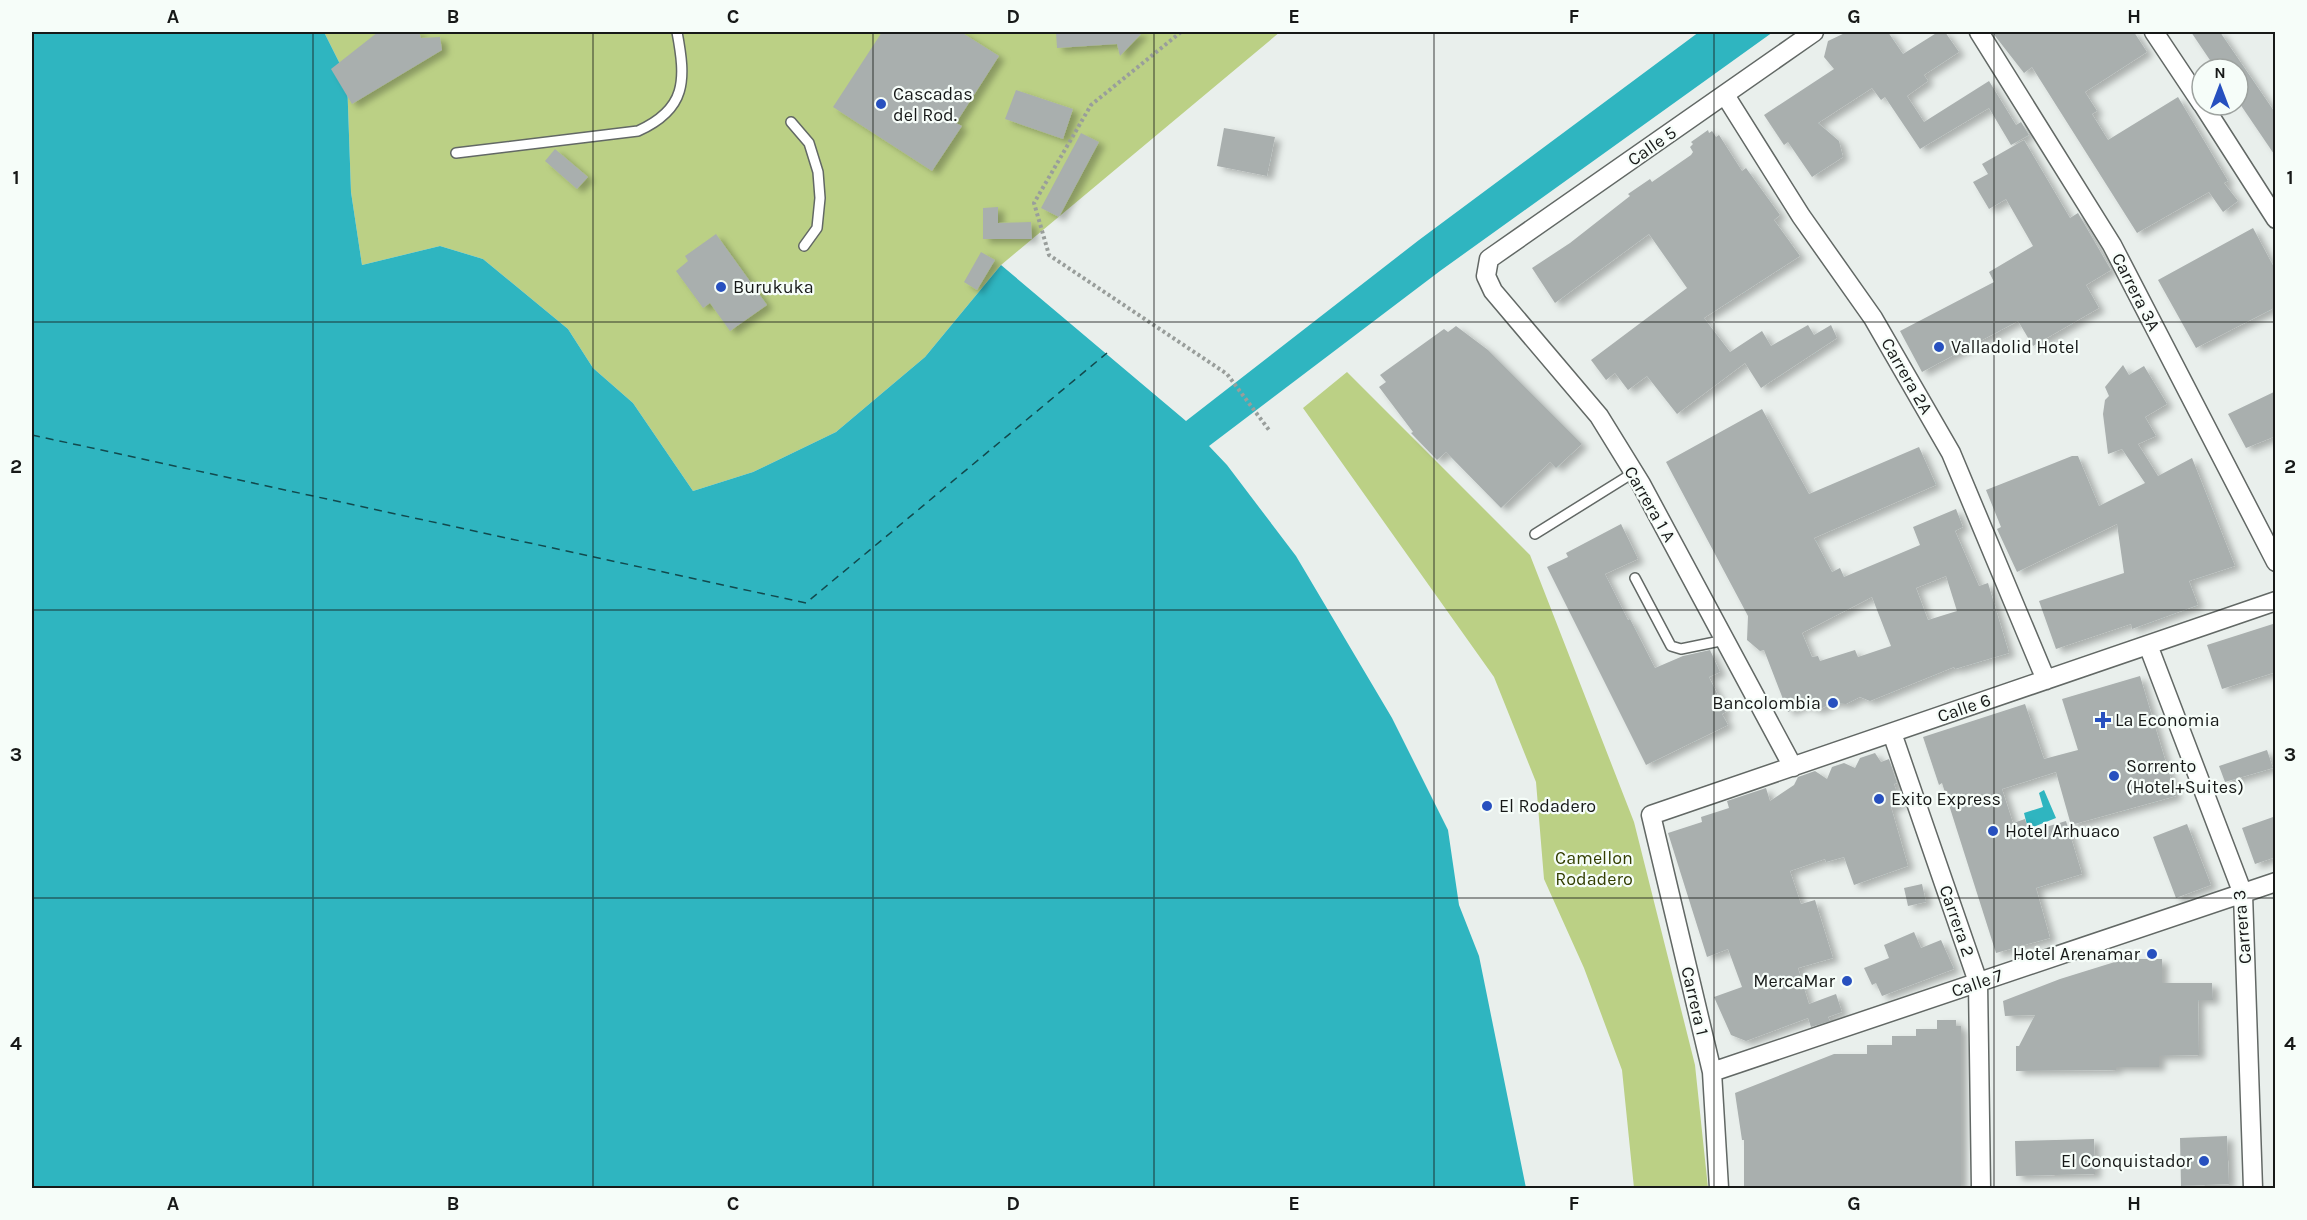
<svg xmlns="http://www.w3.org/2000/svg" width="2307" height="1220" viewBox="0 0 2307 1220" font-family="Karla,sans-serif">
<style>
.green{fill:#bbd085}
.water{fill:#2fb5c0}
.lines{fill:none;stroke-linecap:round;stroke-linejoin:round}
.ferry{stroke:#124a4e;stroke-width:1.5;stroke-dasharray:8 6;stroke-linecap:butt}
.building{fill:#a9afae;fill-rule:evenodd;filter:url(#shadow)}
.lane-casing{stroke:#626865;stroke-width:12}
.street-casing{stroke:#626865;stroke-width:21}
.path{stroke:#999e9b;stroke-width:4;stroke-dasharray:3 3;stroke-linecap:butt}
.lane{stroke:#fff;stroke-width:9}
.street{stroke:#fff;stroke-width:18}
.grid{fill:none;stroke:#171918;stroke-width:1.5;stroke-opacity:0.55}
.poi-dot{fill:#2750bf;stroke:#f6fdf9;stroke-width:2}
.labels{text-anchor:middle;stroke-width:4.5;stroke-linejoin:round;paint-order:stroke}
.poi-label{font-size:18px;fill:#171918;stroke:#f6fdf9;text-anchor:start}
.street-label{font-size:18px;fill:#171918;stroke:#f6fdf9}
.park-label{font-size:18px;fill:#323e00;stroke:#f6fdf9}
.neatline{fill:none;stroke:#171918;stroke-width:2}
.grid-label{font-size:20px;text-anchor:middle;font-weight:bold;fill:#171918}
</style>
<defs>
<filter id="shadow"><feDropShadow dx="6" dy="4" stdDeviation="3" flood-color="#0004"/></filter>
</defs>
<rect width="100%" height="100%" fill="#e9efec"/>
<path class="green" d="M 324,32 L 1280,32 L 1001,265 L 925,357 L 836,432 L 753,472 L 693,491 L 633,403 L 593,368 L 568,329 L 483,259 L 440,246 L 362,265 L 351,192 L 347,78 Z
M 1347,372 L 1530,555 L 1634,822 L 1695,1065 L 1708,1188 L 1634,1188 L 1622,1070 L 1584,968 L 1544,879 L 1536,782 L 1494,677 L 1303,408 Z"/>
<path class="water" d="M 32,32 L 324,32 L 347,78 L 351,192 L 362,265 L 440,246 L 483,259 L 568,329 L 593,368 L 633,403 L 693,491 L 753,472 L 836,432 L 925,357 L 1001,265 L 1186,421 L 1419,240 L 1699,32 L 1773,32 L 1440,271 L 1209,446 L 1227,465 L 1296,556 L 1392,718 L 1448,830 L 1459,905 L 1479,956 L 1526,1188 L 32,1188 Z
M 2044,790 L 2056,818 L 2028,829 L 2024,813 L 2043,807 L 2039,793 Z"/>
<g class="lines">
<path class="ferry" d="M 32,435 L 806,603 L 1107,353"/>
</g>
<path class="building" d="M 378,32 L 419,32 L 421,38 L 440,37 L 442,50 L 352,104 L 331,69 Z
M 882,32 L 961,32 L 999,56 L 956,123 L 962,126 L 932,171 L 833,107 Z
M 1056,32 L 1143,32 L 1120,56 L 1117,44 L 1057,48 Z
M 1847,32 L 1888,32 L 1903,54 L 1938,32 L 1945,32 L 1959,52 L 1924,75 L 1928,81 L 1907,96 L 1924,122 L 1989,81 L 2016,125 L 2021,122 L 2029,135 L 2011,145 L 1989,108 L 1920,149 L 1885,97 L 1881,100 L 1872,88 L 1818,123 L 1839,141 L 1843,157 L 1812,177 L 1788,142 L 1784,145 L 1764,115 L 1834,69 L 1824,57 L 1828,41 Z
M 1992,32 L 2134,32 L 2147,52 L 2085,92 L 2097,111 L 2092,114 L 2108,140 L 2178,97 L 2228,181 L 2224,183 L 2238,201 L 2223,212 L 2209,192 L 2137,233 L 2032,67 L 2024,73 Z
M 2191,32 L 2220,32 L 2276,114 L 2276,157 L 2238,101 L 2238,69 L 2216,69 Z
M 1016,90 L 1073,109 L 1063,139 L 1005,119 Z
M 1224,128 L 1275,137 L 1267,176 L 1217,166 Z
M 1708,130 L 1709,133 L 1712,131 L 1716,137 L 1719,135 L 1742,171 L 1746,168 L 1780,215 L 1774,220 L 1800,256 L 1704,318 L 1730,352 L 1762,331 L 1771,346 L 1808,325 L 1814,335 L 1831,325 L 1837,338 L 1761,388 L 1745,363 L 1677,414 L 1647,376 L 1628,390 L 1615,373 L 1606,380 L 1591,360 L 1687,288 L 1649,234 L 1555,303 L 1532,268 L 1570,243 L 1630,196 L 1628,194 L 1650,179 L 1652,182 L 1691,155 L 1693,152 L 1690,147 L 1693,144 L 1691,142 Z
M 1081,133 L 1099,142 L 1059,217 L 1041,208 Z
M 2024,140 L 2070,218 L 2078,213 L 2111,270 L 2086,285 L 2099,308 L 2033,346 L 2018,321 L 1922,372 L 1900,331 L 1994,282 L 1989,272 L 2033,246 L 2006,199 L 1989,209 L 1973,182 L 1988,174 L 1982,164 Z
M 555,149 L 588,177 L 577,189 L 545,161 Z
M 998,207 L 998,223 L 1031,222 L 1032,239 L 983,239 L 983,208 Z
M 2253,228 L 2276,271 L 2276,307 L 2196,348 L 2158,280 Z
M 716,234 L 767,305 L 730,331 L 710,303 L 703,308 L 676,271 L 688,261 L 685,256 Z
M 981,252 L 995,260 L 977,290 L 964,282 Z
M 1456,326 L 1488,350 L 1582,444 L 1556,468 L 1550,462 L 1501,508 L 1446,452 L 1437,460 L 1411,433 L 1413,432 L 1379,387 L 1386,382 L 1380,375 L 1444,329 L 1448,332 Z
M 2123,365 L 2129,375 L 2144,366 L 2167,404 L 2145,417 L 2156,436 L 2138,444 L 2158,476 L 2192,458 L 2235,566 L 2189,581 L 2198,605 L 2132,629 L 2131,624 L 2056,649 L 2039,601 L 2124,573 L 2117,524 L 2017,572 L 1997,529 L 2001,527 L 1986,490 L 2072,456 L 2078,456 L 2099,506 L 2145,483 L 2122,449 L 2108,454 L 2103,414 L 2105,400 L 2109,396 L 2105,387 Z
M 2276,391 L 2276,436 L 2246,448 L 2228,414 Z
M 1762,409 L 1809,494 L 1919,447 L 1936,485 L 1814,538 L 1832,572 L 1840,568 L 1844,577 L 1920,545 L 1913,527 L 1956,509 L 1963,527 L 1955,531 L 1979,586 L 1988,583 L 2009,653 L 1955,669 L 1954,667 L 1870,701 L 1860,697 L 1846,704 L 1833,703 L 1818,710 L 1805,705 L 1788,712 L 1764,650 L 1760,651 L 1747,640 L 1748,616 L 1666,462 ZM 1946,576 L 1957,611 L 1928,620 L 1916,588 ZM 1872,597 L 1891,646 L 1858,657 L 1855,650 L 1820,661 L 1818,656 L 1812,657 L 1802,633 Z
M 1621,524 L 1638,559 L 1605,574 L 1628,620 L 1630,619 L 1655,668 L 1683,656 L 1710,650 L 1720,672 L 1709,677 L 1726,712 L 1722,714 L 1728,725 L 1646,765 L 1547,567 L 1568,557 L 1566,553 Z
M 2276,623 L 2276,672 L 2222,689 L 2207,645 Z
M 2140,676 L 2176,796 L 2071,825 L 2056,772 L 2002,789 L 2013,823 L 2025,819 L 2029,832 L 2066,821 L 2082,874 L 2036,888 L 2050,938 L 1996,953 L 1942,783 L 1939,785 L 1923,737 L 2025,704 L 2044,759 L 2078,750 L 2062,699 Z
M 2267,750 L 2273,768 L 2225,782 L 2219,766 Z
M 1875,753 L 1881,762 L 1889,759 L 1897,783 L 1894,784 L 1901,804 L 1891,807 L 1908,866 L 1854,885 L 1844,857 L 1826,862 L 1825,859 L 1790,871 L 1801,904 L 1815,900 L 1833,958 L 1798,968 L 1809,1004 L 1836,994 L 1842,1012 L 1828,1017 L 1830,1021 L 1811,1027 L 1808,1018 L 1746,1041 L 1731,1035 L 1714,997 L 1742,987 L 1728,949 L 1707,957 L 1668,833 L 1702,822 L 1701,817 L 1729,808 L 1727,801 L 1766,788 L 1770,801 L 1794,785 L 1798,777 L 1815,771 L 1827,779 L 1832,767 L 1844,763 L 1855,768 L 1860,758 Z
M 2276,816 L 2276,857 L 2255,864 L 2242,828 Z
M 2187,824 L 2211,885 L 2176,898 L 2153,837 Z
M 1922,884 L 1926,902 L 1908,906 L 1904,888 Z
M 1914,932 L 1921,948 L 1941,940 L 1954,969 L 1882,996 L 1876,983 L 1872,985 L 1864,968 L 1889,958 L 1884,945 Z
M 2118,959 L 2162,959 L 2162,983 L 2212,983 L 2213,1000 L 2198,1000 L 2199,1055 L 2159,1056 L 2159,1067 L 2116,1067 L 2116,1070 L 2016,1071 L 2016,1046 L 2019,1046 L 2035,1015 L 2005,1016 L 2003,1001 L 2060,979 L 2118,961 Z
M 1937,1020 L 1956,1020 L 1956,1026 L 1961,1026 L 1961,1186 L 1744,1188 L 1744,1140 L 1742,1140 L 1735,1093 L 1834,1054 L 1867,1054 L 1867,1045 L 1892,1045 L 1892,1036 L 1916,1036 L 1916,1029 L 1937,1029 Z
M 2227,1136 L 2229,1184 L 2181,1186 L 2180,1138 Z
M 2094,1139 L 2095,1174 L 2016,1176 L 2015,1141 Z"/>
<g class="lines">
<g class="lane-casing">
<path id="lane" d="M 791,122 L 809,143 L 818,172 L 820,198 L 817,228 L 804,246
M 456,153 L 638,131 C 687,109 686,80 677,32
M 1535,534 L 1633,473
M 1635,578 L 1671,646 L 1681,649 L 1725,640"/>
</g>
<g class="street-casing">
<path id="street" d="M 1979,32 L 2112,245 L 2276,562
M 2154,32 L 2202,104
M 1725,95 L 1801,216 L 1873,318 L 1951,453 L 2046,680
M 2203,105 L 2276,219
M 2148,645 L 2243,894 L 2253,1188
M 1892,733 L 1978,982 L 1981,1188
M 1793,767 L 1641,484 L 1599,416 L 1493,291 L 1486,276 L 1489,259 L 1814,32
M 1712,1072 L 2276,882
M 1719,1188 L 1712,1072 L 1651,815 L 2276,601"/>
</g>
<path class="path" d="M 1181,32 L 1091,105 L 1034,203 L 1049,255 L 1227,374 L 1269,430"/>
<use href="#lane" class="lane"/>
<use href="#street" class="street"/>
</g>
<path class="grid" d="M 313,32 L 313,1188M 593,32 L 593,1188M 873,32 L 873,1188M 1154,32 L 1154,1188M 1434,32 L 1434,1188M 1714,32 L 1714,1188M 1994,32 L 1994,1188M 32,322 L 2276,322M 32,610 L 2276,610M 32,898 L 2276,898"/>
<g class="poi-dot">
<circle cx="881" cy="104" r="6"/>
<circle cx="721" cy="287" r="6"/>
<circle cx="1939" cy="347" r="6"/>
<circle cx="1833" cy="703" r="6"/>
<path d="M2100 711h6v6h6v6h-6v6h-6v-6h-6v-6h6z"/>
<circle cx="2114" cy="776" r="6"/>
<circle cx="1879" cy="799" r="6"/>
<circle cx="1487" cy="806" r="6"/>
<circle cx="1993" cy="831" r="6"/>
<circle cx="2152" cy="954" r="6"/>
<circle cx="1847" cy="981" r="6"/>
<circle cx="2204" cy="1161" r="6"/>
</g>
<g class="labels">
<g class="poi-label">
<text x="893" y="100">Cascadas<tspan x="893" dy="21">del Rod.</tspan></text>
<text x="733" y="293">Burukuka</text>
<text x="1951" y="353">Valladolid Hotel</text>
<text x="1821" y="709" text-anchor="end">Bancolombia</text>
<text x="2115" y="726">La Economia</text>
<text x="2126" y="772">Sorrento<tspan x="2126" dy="21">(Hotel+Suites)</tspan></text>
<text x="1891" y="805">Exito Express</text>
<text x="1499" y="812">El Rodadero</text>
<text x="2005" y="837">Hotel Arhuaco</text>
<text x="2140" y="960" text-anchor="end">Hotel Arenamar</text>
<text x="1835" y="987" text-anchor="end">MercaMar</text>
<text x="2192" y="1167" text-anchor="end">El Conquistador</text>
</g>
<g class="street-label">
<text transform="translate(1652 146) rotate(-35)" y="6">Calle 5</text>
<text transform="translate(2136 292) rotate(63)" y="6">Carrera 3A</text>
<text transform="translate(1907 376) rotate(60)" y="6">Carrera 2A</text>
<text transform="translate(1650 504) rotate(60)" y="6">Carrera 1 A</text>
<text transform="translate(1964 708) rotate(-19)" y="6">Calle 6</text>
<text transform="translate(1957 921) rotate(71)" y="6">Carrera 2</text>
<text transform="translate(2242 927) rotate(-95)" y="6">Carrera 3</text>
<text transform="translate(1977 983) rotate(-19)" y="6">Calle 7</text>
<text transform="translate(1695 1001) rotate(77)" y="6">Carrera 1</text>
</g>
<g class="park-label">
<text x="1594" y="864">Camellon<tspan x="1594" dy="21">Rodadero</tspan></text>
</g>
</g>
<rect width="2307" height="1220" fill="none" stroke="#f6fdf9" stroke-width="66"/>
<g transform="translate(2220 87)"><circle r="28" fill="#f6fdf9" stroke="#9da29f" stroke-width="1.5"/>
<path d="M0-4.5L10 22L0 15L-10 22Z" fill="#2750bf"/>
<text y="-9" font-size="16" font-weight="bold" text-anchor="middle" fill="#171918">N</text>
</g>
<rect x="33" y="33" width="2241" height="1154" class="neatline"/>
<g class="grid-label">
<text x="173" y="23">A</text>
<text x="453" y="23">B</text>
<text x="733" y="23">C</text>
<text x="1013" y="23">D</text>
<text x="1294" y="23">E</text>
<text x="1574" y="23">F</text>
<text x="1854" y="23">G</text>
<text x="2134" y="23">H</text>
<text x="16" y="184">1</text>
<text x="2290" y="184">1</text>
<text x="16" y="473">2</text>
<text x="2290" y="473">2</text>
<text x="16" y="761">3</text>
<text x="2290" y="761">3</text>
<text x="16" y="1050">4</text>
<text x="2290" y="1050">4</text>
<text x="173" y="1210">A</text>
<text x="453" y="1210">B</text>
<text x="733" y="1210">C</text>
<text x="1013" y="1210">D</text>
<text x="1294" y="1210">E</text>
<text x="1574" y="1210">F</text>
<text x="1854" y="1210">G</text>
<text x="2134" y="1210">H</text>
</g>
</svg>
